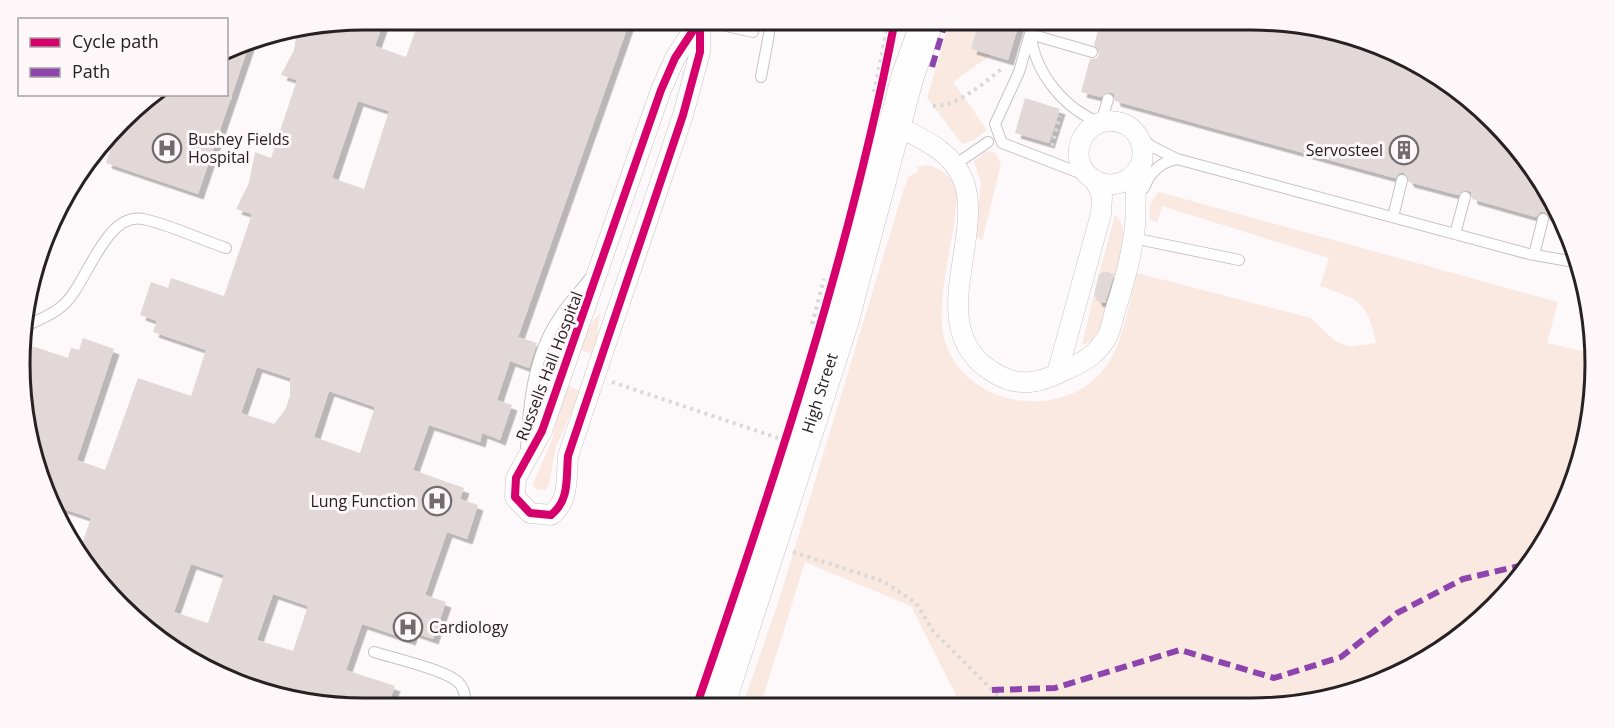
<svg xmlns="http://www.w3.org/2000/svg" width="1615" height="728" viewBox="0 0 1615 728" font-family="'Open Sans',sans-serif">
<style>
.green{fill:#f9e9e0}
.building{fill:#e2d8d7;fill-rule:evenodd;filter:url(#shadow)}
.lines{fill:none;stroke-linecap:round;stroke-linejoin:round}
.lane-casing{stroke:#c7c2c4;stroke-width:12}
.street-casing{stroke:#c7c2c4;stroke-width:21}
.primary-casing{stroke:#c7c2c4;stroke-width:33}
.path{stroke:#d8d8d8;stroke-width:4;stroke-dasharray:3 4.5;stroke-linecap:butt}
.lane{stroke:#fffefe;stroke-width:10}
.street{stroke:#fffefe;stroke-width:20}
.primary{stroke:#fffefe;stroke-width:32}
.quiet{stroke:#8e44ad;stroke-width:6;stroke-dasharray:12 6;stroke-linecap:butt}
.cycleway-casing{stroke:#fef7f9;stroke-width:11}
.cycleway{stroke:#d6006c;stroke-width:8}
.labels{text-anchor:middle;stroke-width:6;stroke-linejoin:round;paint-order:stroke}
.poi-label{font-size:16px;fill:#272123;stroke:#fef7f9;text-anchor:start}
.street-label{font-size:16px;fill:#272123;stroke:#fef7f9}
.rim{fill:none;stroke:#272123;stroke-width:3}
</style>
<defs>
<filter id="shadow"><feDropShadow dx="5.5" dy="5.5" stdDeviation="0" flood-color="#0004"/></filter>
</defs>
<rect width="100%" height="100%" fill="#fdf8fa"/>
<path class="green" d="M 950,20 L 979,20 L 971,49 L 991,55 L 953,82 L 987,130 L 974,140 L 962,144 L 927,98 Z
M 987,151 L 996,153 L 1001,164 L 982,241 L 975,233 L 981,184 L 974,161 Z
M 926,165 C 942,168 951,176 957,191 C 957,236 933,300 945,341 C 964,405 1055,421 1099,375 C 1123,350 1128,306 1137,273 L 1311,318 L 1334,340 L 1350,347 L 1376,343 C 1367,300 1359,300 1320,286 L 1329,258 L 1162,206 L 1157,223 L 1150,219 C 1148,208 1151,199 1159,192 L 1558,302 L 1547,343 L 1594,354 L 1595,364 L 1569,496 L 1525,573 L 1461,637 L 1383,682 L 1296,706 L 962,707 L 911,606 L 805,562 L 760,707 L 742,707 L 779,600 L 904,188 L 909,176 L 918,172 L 917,167 Z
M 1115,215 C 1132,230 1120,259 1116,279 L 1113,273 L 1106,271 L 1099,274 Z
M 1094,294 L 1097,301 L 1107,303 L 1112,298 C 1106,315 1101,340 1082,345 Z
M 600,313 L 595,355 L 578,349 L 588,327 Z
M 565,385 L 581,391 L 556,447 L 549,485 L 546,490 L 535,489 L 533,484 L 552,440 Z"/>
<path class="building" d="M 364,20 L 384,20 L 375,46 L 406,57 L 419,20 L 630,20 L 518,337 L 537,343 L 529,368 L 510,361 L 497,400 L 512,405 L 500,440 L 482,433 L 480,442 L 429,425 L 413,470 L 464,488 L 460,499 L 478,505 L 467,539 L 447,532 L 425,595 L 446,602 L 433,639 L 413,632 L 410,640 L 362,624 L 346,670 L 395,686 L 387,708 L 364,708 L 232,682 L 137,623 L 79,553 L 91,518 L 55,506 L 22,409 L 24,361 L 29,345 L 68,358 L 71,348 L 79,350 L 83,338 L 114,349 L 77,460 L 105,470 L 138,378 L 191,396 L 206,350 L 153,332 L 157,321 L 140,315 L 151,282 L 168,288 L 171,278 L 224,296 L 252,214 L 236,209 L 249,183 L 255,152 L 271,158 L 297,80 L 281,75 L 294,50 L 297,31 ZM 358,101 L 389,111 L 364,189 L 332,178 ZM 257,367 L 290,378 L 290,396 L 285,410 L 274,424 L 241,413 ZM 329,391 L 375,407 L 360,453 L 314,437 ZM 191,564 L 224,575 L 208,623 L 174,612 ZM 273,594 L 308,606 L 293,651 L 257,640 Z
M 979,20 L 1020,20 L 1008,60 L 971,49 Z
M 1101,20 L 1251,20 L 1383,46 L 1494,120 L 1564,225 L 1550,221 L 1545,212 L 1540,212 L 1536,217 L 1472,199 L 1471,192 L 1466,190 L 1458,195 L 1409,182 L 1404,173 L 1399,173 L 1395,178 L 1115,101 L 1114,94 L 1110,92 L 1101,97 L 1081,92 L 1090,59 L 1097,58 L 1099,54 L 1094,45 Z
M 251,39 L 198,194 L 106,163 L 117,129 L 137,105 L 155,94 L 226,94 L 226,53 Z
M 1025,98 L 1060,109 L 1049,143 L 1015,133 Z
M 1106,271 L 1114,274 L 1105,303 L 1097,301 L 1094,294 L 1099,274 Z"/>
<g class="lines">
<g class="lane-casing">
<path id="lane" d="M 700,20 L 753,32
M 1034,20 L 1019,72 L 995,124 L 1002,143 L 1085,175
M 1030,34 L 1092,52
M 1031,37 C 1036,75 1066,110 1101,123 L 1108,99
M 761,77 L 769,34
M 1142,138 L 1151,146 L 1177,159 L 1529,254 L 1575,262
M 956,164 L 988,142
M 1144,188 C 1150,172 1160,162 1177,159
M 1393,217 L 1402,180
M 1455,234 L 1465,197
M 1133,238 L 1239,260
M 1534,255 L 1543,219
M 25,326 C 37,321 52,315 62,306 C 87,286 104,212 143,219 C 171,225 199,239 226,248
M 526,450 C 528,407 533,356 558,319 C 567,304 579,292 590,278
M 374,652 C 393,658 446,670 458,682 C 465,689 466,699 464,708"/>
</g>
<g class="street-casing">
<path id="street" d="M 700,20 L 700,52 L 683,115 L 568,456 C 566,478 570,500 551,515 L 530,513 L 515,497 L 516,478 L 542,431 L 661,90 L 675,58 Z
M 895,125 C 922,139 953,151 964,182 C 984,241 921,332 996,374 C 1017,386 1036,384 1057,374
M 1095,180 L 1102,196 L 1101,214 L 1057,374 C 1080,363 1093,360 1107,337 C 1111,329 1113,319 1115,311 C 1124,284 1132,254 1135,226 C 1136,214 1135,201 1136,189 C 1138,173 1147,155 1140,140 C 1129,115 1093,115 1082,139 C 1064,178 1122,206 1142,162"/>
</g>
<g class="primary-casing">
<g id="primary">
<path id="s1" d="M 718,707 L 842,323 L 908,75 L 928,20"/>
</g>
</g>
<path class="path" d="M 874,92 L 889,20
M 933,106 C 959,106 982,84 1003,68
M 1052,146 L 1060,116
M 812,324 L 824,279
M 612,382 L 778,438
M 793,552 L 883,581 L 916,603 L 933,631 L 992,690 L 1012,706"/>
<use href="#lane" class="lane"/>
<use href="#street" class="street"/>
<use href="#primary" class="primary"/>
<path class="quiet" d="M 932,67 L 946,20
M 992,690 L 1055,688 L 1180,650 L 1274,678 L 1341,657 L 1397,613 L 1463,579 L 1519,566 L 1528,567
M 883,707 L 889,703 L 900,707"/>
<g class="cycleway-casing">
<path id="cycleway" d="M 700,20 L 700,52 L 683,115 L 568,456 C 566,478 570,500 551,515 L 530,513 L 515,497 L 516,478 L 542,431 L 661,90 L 675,58 Z
M 696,707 C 774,482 850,254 895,20"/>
</g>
<use href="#cycleway" class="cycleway"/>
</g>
<defs>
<g id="hospital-ring" transform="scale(1.5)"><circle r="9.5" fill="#fef7f9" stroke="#726c6e" stroke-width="1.5"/><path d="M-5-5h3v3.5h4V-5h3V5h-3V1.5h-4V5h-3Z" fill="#726c6e"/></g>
<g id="building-ring" transform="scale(1.5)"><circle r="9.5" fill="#fef7f9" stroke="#726c6e" stroke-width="1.5"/><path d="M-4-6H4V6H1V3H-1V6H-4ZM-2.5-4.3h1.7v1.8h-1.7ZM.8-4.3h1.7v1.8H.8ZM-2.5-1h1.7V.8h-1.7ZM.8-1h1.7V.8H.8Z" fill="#726c6e"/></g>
</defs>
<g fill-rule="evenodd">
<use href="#hospital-ring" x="167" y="148"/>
<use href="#building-ring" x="1404" y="150"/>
<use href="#hospital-ring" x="437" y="501"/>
<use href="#hospital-ring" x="408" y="627"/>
</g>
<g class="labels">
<g class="poi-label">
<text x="188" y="145">Bushey Fields<tspan x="188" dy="18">Hospital</tspan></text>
<text x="1383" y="156" text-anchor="end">Servosteel</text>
<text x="416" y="507" text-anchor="end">Lung Function</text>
<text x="429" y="633">Cardiology</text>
</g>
<g class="street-label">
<text transform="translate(549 366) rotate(-69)" y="6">Russells Hall Hospital</text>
<text dy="6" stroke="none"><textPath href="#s1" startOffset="330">High Street</textPath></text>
</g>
</g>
<path d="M0 0H1615V728H0ZM364 30H1251A334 334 0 0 1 1585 364V364A334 334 0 0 1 1251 698H364A334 334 0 0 1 30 364V364A334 334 0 0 1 364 30Z" fill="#fef7f9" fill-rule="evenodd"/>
<path class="rim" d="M364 30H1251A334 334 0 0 1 1585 364V364A334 334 0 0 1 1251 698H364A334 334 0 0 1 30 364V364A334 334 0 0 1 364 30Z"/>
<rect x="18" y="18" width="210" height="78" fill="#fef7f9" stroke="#a8a1a3" stroke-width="1.5"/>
<rect x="30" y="38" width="30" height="9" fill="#d6006c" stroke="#a8a1a3" stroke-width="1.5"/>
<text x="72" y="48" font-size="18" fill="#272123">Cycle path</text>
<rect x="30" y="68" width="30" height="9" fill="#8e44ad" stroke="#a8a1a3" stroke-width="1.5"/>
<text x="72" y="78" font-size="18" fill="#272123">Path</text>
</svg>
